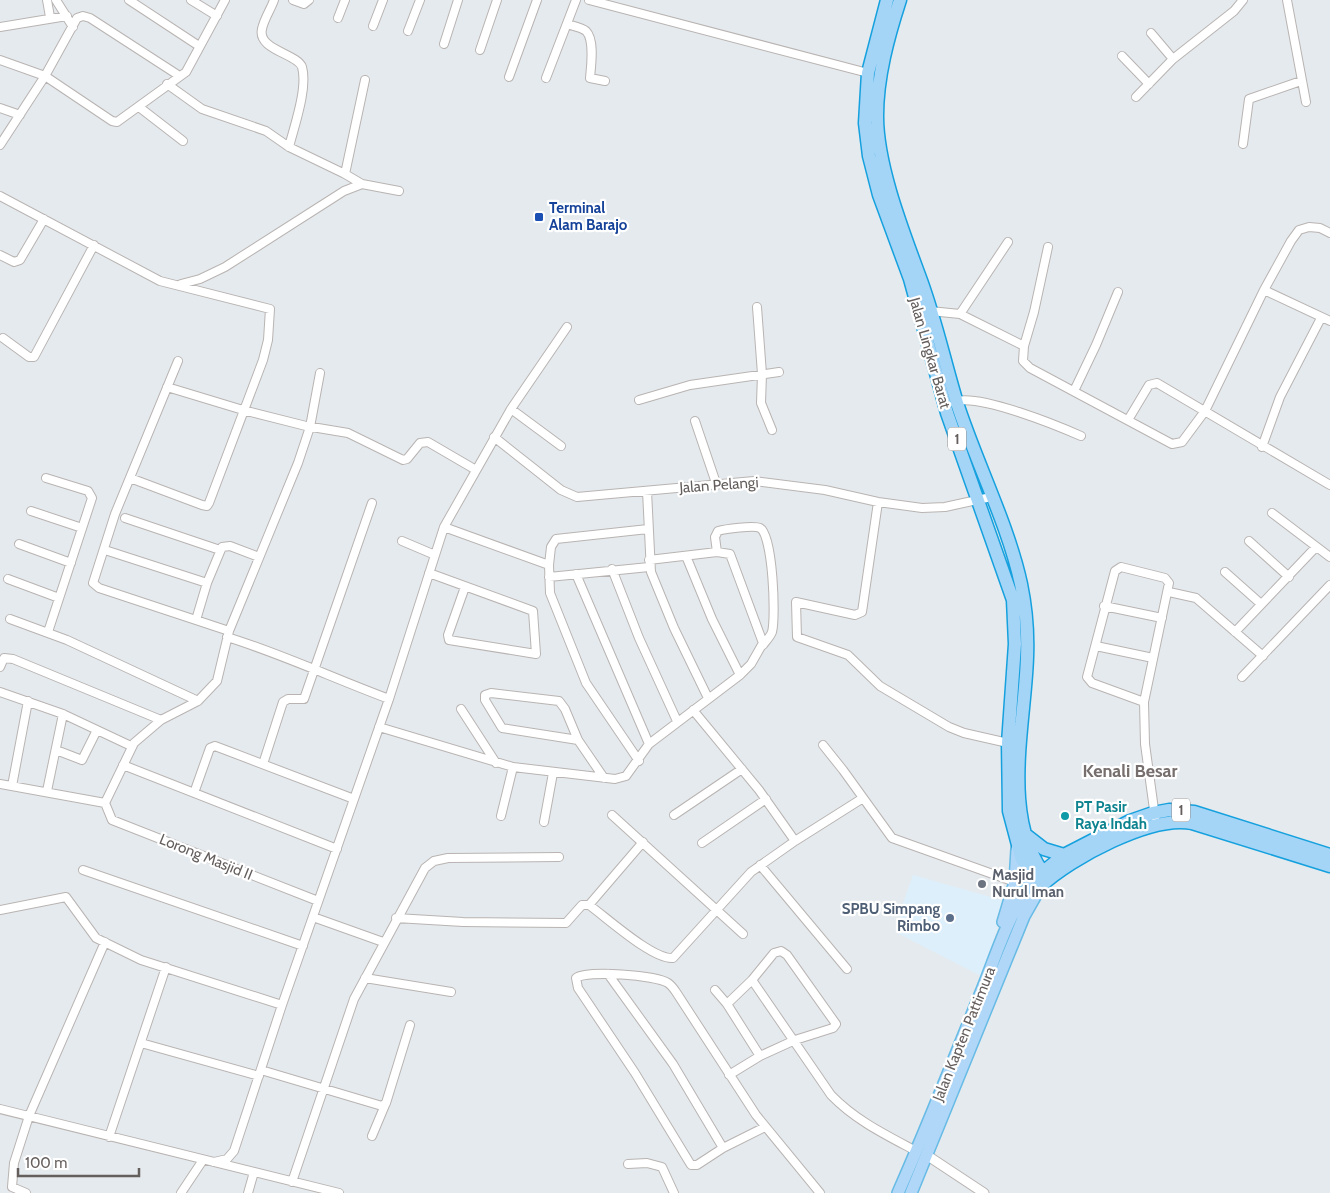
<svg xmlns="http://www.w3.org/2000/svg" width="1330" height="1193" viewBox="0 0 1330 1193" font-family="Cabin,sans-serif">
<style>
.commercial{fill:#ddeffb}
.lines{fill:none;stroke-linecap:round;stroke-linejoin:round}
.minor-casing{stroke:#b9b4b2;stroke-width:10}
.tertiary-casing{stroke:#b9b4b2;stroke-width:11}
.primary-casing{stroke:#67bbe5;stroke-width:14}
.trunk-casing{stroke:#15a1de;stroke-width:15}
.minor{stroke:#fff;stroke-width:8}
.tertiary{stroke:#fff;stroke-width:9}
.primary{stroke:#b0d7f8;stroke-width:11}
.trunk{stroke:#a4d4f6;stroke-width:12}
.transit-dot{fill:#1a4fb4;stroke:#fff;stroke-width:2}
.culture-dot{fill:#0f9aa8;stroke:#fff;stroke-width:2}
.worship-dot{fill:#6b7280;stroke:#fff;stroke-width:2}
.service-dot{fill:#5c6f8a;stroke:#fff;stroke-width:2}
.labels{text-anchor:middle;stroke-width:4.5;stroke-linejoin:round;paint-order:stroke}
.shield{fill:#fff;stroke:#928e8e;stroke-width:1}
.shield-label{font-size:14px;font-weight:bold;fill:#645e5d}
.transit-label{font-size:15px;font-weight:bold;fill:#164399;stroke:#fff;text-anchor:start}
.street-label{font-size:15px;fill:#645e5d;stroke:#fff}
.culture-label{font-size:15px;font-weight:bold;fill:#0d838f;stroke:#fff;text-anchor:start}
.worship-label{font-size:15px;font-weight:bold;fill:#5b616d;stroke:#fff;text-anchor:start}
.service-label{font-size:15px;font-weight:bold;fill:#4e5e75;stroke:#fff;text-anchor:end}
.quarter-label{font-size:18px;font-weight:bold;fill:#766f6e;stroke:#fff}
</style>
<rect width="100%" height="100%" fill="#e5eaee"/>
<path class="commercial" d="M 913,875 L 1005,901 L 983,977 L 897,933 L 903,903 Z"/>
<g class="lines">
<g class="minor-casing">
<path id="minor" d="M 47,0 L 50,17
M 56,0 L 73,27
M 129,0 L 199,46
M 191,0 L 217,16
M 274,0 C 271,9 264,19 262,29 C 257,50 298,54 302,67 C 308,88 294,127 289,147
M 293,0 L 304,4 L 309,0
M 589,0 L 868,73
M 1287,0 L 1306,102
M 338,18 L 345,0
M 567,24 C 573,26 581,27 586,31 C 595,40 591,66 590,78 L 605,81
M 373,26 L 383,0
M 0,27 L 67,16
M 408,31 L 420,0
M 1151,33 L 1173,59
M 444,44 L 458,0
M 480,50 L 497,0
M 1122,56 L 1149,84
M 0,60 L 45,76 L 112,121 L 117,122 L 186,72 L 225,0
M 509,77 L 537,0
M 546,78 L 576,0
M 167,84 L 202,109 L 266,131 L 289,147 L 345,174 L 362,184 L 399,191
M 1136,97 L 1173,59 L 1234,11 L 1243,0
M 139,107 L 183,141
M 0,108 L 20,115
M 1243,144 L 1249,99 L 1301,81
M 0,145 L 45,76 L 77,18 L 83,16 L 90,18 L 178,75
M 345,174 L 365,80
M 0,196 L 160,281 L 270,309 L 268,340 L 263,360 L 209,503 L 207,506 L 202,505 L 130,478
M 0,255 L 14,262 L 20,260 L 44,219
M 181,284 L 200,279 L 225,267 L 344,191 L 362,184
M 1264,290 L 1330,321
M 757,307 L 762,374 L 761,403 L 772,430
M 930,311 L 960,314 L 1024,346 L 1023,361 L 1030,368 L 1172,444 L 1182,442 L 1205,411 L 1264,290 L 1291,241 L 1299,230 L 1309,227 L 1320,228 L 1330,233
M 960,314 L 1008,242
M 3,338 L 29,357 L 34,357 L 94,245
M 1024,346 L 1034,312 L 1048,247
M 178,361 L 115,514 L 93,583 L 99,588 L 229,631
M 167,387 L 243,410 L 306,426 L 348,433 L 403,460 L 407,459 L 420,443 L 428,442 L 476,470
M 1074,391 L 1096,345 L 1118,292
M 639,400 L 690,385 L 779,372
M 957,401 C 982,395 1056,425 1081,436
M 511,409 L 561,446
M 1128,420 L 1149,385 L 1157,383 L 1330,485
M 695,421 L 716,483
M 494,437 L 561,490 L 577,497 L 754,481 L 825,490 L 878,502 L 922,508 L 945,507 L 991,497
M 1262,447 L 1280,397 L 1321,318
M 46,478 L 88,491 L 92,498 L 48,632
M 647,491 L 651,572 L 674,628 L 708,698
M 878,502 L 862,612 L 855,615 L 796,602 L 797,637 L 848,655 L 880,686 L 949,727 L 964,733 L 1008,743
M 31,511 L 82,528
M 1272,513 L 1330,557
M 125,518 L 220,550
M 444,527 L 549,565
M 402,541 L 435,555
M 1249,541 L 1289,577
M 19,544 L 71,563
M 108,551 L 207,583
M 717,552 L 715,537 L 718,531 C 725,529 754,525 760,528 C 773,535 776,618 772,632 C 770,637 766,641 763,645
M 686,556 L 712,619 L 740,675
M 612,569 L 639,638 L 677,721
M 1225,572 L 1261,604
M 429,573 L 533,611 L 536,654 L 449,640 L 448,635 L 465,587
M 576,574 L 649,744
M 549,577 L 649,567
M 8,579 L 59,598
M 1169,592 L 1196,598 L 1263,656
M 1104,606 L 1162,618
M 10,619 L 67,640 L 198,701
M 196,620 L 207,583 L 222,547 L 230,546 L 259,557
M 1235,632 L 1316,547
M 227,637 C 282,654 335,679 389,699
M 1096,646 L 1153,658
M 0,667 L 4,658 L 13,659 L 161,720
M 1242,677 L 1330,585
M 0,692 L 63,714 L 131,746
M 1144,702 L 1092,683 L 1087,677 L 1115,571 L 1121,567 L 1165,578 L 1169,583 L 1144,702 L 1145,744 L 1156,824
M 461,709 L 496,763
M 693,710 L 759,790 L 795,841
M 379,727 L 513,767 L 615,779 L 626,776 L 649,744 L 740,675 L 751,664 L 763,643 L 730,554 L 717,552 L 649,560
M 578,740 L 502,728 L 485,700 L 485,695 L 491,693 L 559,701 L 565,709 L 578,740 L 604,778
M 823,745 L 843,770 L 892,838 L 1015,882
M 56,750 L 82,760 L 97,730
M 639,761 L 586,683 L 550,593 L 549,565 L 551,547 L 556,539 L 648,529
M 263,764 L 283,702 L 288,699 L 304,699 L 372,503
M 123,765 L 337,849
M 0,784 L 105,803
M 12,786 L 28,701
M 47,791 L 63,714
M 194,793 L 210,748 L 215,746 L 354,799
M 105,803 L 134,743 L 161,720 L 198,701 L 217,681 L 229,631 L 298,463 L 310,427 L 320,373
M 105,803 L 112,820 L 318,901
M 612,815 L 743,934
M 674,815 L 742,769
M 501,816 L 513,767
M 544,822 L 553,773
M 702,843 L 766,799
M 760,865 L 847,969
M 83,870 L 303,946
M 589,905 C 606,917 653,960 673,958 L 751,872 L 795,841 L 863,798
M 0,910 L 66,897 L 96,938 L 141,960 L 282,1005
M 313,917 L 383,942
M 396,918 L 463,922 L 566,923 L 582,905 L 589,905 L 643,842
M 608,974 L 673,1064 L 723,1148
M 365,978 L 451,992
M 752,980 L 831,1095 C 855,1120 886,1135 916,1151
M 715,990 L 727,1004 L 760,1056
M 727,1004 L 752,980 L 774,953 L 781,951 L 787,955 L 836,1024 L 833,1028 L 795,1040 L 760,1056 L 729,1075
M 141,1043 L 259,1076
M 261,1070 L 382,1106 L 386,1103 L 410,1025
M 0,1109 L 339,1193
M 765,1127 L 723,1148 L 697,1165 L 691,1165 L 635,1073 L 578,988 L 576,978 C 587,970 656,975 668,983 C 671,985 674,989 676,992 L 756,1115 L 820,1193
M 372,1136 L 385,1105
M 109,1137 L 166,967
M 214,1162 L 227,1159 L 234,1151 L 282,1005 L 389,699 L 444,527 L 511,409 L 567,327
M 628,1164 L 647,1163 L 662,1167 L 674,1193
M 292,1182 L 354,999 L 425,868 L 434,861 L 448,858 L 559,857
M 26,1193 L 12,1187 L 14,1163 L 29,1116 L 105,942
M 181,1193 L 203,1160
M 248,1193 L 254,1172"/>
</g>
<g class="tertiary-casing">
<path id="tertiary" d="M 928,1156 L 984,1193"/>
</g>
<g class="primary-casing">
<path id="primary" d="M 1003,922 L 1015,882 L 1017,849
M 898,1193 C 927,1128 953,1061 980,995 C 997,954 1008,913 1035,878
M 911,1193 L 1024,916 L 1041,886"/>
</g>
<g class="trunk-casing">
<path id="trunk" d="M 887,0 L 868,73 L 865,123 L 869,156 L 879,195 L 910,279 L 947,413 L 1013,600 L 1015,644 L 1008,743 L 1009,811 L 1022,860 L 1041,886 C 1071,858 1151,815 1192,823 L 1330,866
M 900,0 C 888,37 877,77 877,116 C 877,165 902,229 919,275 C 935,317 944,360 957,403 C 976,462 1008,524 1021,584 C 1026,608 1028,632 1027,657 C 1025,726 999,821 1048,879
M 1026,835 L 1044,849 L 1064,855
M 1037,877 L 1064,855 L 1130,821 L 1153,813 L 1169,810 L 1194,812 L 1330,855"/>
</g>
<use href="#minor" class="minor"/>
<use href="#tertiary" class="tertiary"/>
<use href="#primary" class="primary"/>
<use href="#trunk" class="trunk"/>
</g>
<rect class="transit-dot" x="534" y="212" width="10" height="10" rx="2.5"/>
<circle class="culture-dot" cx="1065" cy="816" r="5"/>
<circle class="worship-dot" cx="982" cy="884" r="5"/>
<circle class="service-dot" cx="950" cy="918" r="5"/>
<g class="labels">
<g class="shield">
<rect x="948" y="427.5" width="18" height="23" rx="4"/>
<rect x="1172" y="798.5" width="18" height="23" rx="4"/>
</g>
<g class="shield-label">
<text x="957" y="444">1</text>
<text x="1181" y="815">1</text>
</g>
<g class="transit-label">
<text x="549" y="213">Terminal<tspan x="549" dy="17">Alam Barajo</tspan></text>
</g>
<g class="street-label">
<text transform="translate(930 353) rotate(74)" y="5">Jalan Lingkar Barat</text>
<text transform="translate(719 485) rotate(-4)" y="5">Jalan Pelangi</text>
<text transform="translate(206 857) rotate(22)" y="5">Lorong Masjid II</text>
<text transform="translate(964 1034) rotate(-68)" y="5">Jalan Kapten Pattimura</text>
</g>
<g class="culture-label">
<text x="1075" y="812">PT Pasir<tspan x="1075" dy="17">Raya Indah</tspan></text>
</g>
<g class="worship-label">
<text x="992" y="880">Masjid<tspan x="992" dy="17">Nurul Iman</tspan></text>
</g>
<g class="service-label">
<text x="940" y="914">SPBU Simpang<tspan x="940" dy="17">Rimbo</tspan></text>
</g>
<g class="quarter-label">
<text x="1130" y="777">Kenali Besar</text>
</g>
</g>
<path d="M18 1168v8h121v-8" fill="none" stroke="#645e5d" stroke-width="2.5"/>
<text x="25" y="1168" font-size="15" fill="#645e5d" stroke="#ffffff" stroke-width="4" paint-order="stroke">100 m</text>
</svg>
